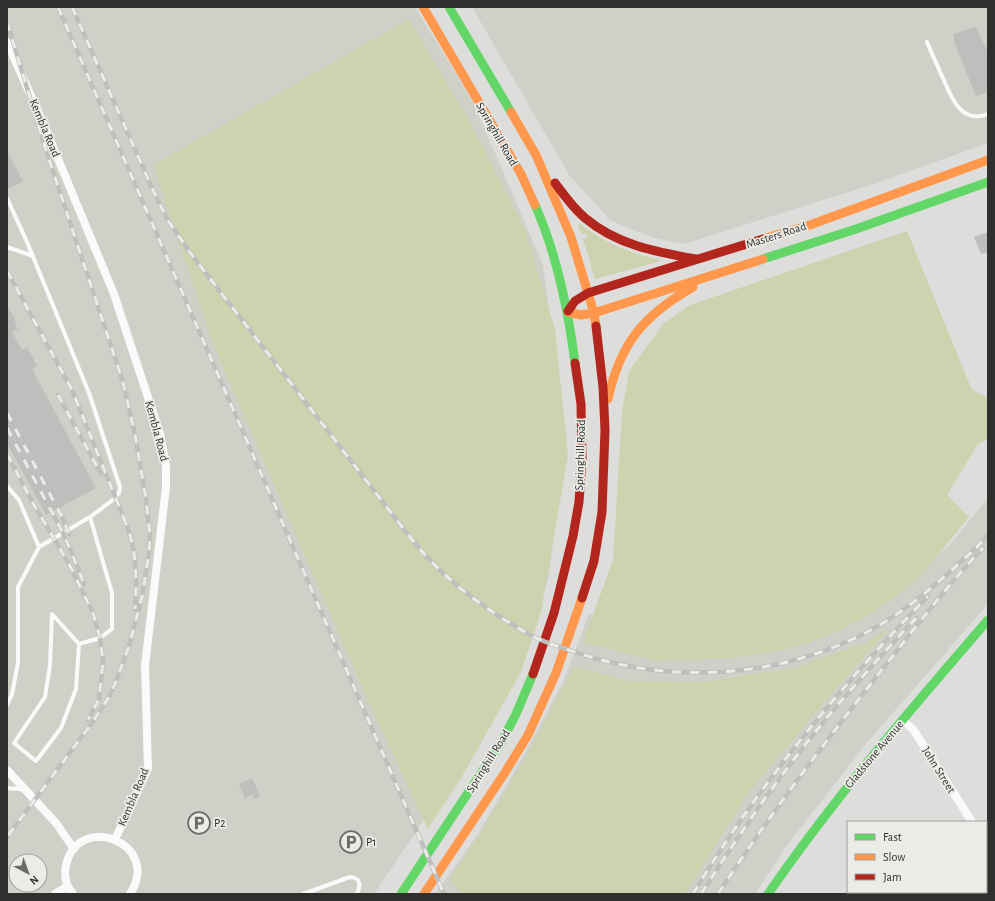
<svg xmlns="http://www.w3.org/2000/svg" width="995" height="901" viewBox="0 0 995 901" font-family="'Alegreya Sans',sans-serif">
<style>
.built{fill:#cfd1c9;fill-rule:evenodd}
.green{fill:#ced3af}
.building{fill:#bebebc}
.lines{fill:none;stroke-linecap:round;stroke-linejoin:round}
.lane{stroke:#fafafa;stroke-width:4}
.street{stroke:#fafafa;stroke-width:8}
.fast{stroke:#63d668;stroke-width:9}
.slow{stroke:#ff974d;stroke-width:9}
.jam{stroke:#b3261e;stroke-width:9}
.rail-casing{stroke:#bfbfbe;stroke-width:4.5}
.rail{stroke:#ebece7;stroke-width:3;stroke-dasharray:9;stroke-linecap:butt}
.labels{text-anchor:middle;stroke-width:3.5;stroke-linejoin:round;paint-order:stroke}
.street-label{font-size:12px;fill:#2f2f2d;stroke:#ebece7}
.poi-label{font-size:12px;fill:#2f2f2d;stroke:#ebece7;text-anchor:start}
</style>
<rect width="100%" height="100%" fill="#dddedb"/>
<path class="built" d="M 7,7 L 415,7 L 473,102 L 543,265 L 567,439 L 548,580 L 512,684 L 406,847 L 374,894 L 7,894 ZM 16,861 L 40,861 L 40,885 L 16,885 Z
M 472,7 L 988,7 L 988,143 L 874,184 L 684,244 L 654,238 L 611,221 L 569,175 Z
M 988,498 L 988,604 L 865,745 L 785,848 L 755,894 L 435,894 L 478,834 L 522,758 L 563,682 L 589,614 L 667,641 L 834,614 L 947,548 Z"/>
<path class="green" d="M 409,19 L 468,118 L 524,228 L 555,329 L 568,456 L 541,612 L 521,672 L 464,773 L 428,829 L 372,709 L 286,512 L 211,339 L 153,165 Z
M 580,224 C 606,244 629,253 661,260 L 661,261 L 595,279 L 583,239 L 587,237 L 586,233 L 581,234 L 578,225 Z
M 907,231 L 972,390 L 988,398 L 988,439 L 978,444 L 947,495 L 969,517 L 917,580 L 894,598 L 868,615 L 840,630 L 808,643 L 783,650 L 732,658 L 658,661 L 583,642 L 613,560 L 622,412 L 629,371 L 663,324 L 690,305 Z
M 890,628 L 834,691 L 750,790 L 685,894 L 463,894 L 450,879 L 479,835 L 529,752 L 574,666 L 628,681 L 702,682 L 794,668 L 866,643 Z"/>
<path class="building" d="M 976,27 L 988,53 L 988,92 L 976,96 L 954,42 L 955,42 L 953,34 Z
M 7,151 L 23,181 L 9,189 L 7,184 Z
M 988,232 L 988,252 L 981,254 L 974,237 Z
M 7,305 L 16,321 L 14,322 L 18,329 L 12,332 L 22,350 L 27,347 L 37,366 L 32,369 L 96,488 L 46,515 L 7,443 Z
M 252,778 L 260,796 L 254,799 L 252,795 L 245,798 L 239,784 Z"/>
<g class="lines">
<path class="lane" d="M 927,42 C 932,54 937,65 942,76 C 951,96 960,125 988,114
M 7,198 L 27,242 L 89,393 L 120,487 L 119,493 L 114,499 L 90,517 L 39,547 L 18,587 L 18,663 L 12,694 L 7,705
M 7,247 L 33,256
M 7,486 L 19,500 L 39,547
M 79,644 L 52,614 L 50,665 L 45,697 L 14,743 L 36,761 L 61,728 L 76,689 L 79,644 L 100,638 L 112,629 L 112,593 L 90,517
M 7,788 L 20,789 L 24,791
M 303,894 L 350,877 C 361,878 361,885 357,894"/>
<path class="street" d="M 7,42 L 44,125 L 114,294 L 160,434 L 166,466 L 166,487 L 145,666 L 148,768 L 131,806 L 115,839
M 902,720 L 913,729 L 972,822
M 7,770 L 56,823 L 74,849
M 986,844 L 988,847
M 55,894 L 68,886
M 73,894 C 66,886 64,875 66,865 C 78,811 163,843 130,894"/>
<path class="fast" d="M 449,7 L 511,112
M 535,205 C 557,254 568,309 575,363
M 763,259 L 856,229 L 988,182
M 401,894 L 501,743 L 516,714 L 533,674
M 768,894 C 835,797 911,709 988,620"/>
<path class="slow" d="M 423,7 L 521,174 L 535,205
M 511,112 L 536,155 L 571,237 L 594,313 L 596,326
M 763,239 L 807,226 L 988,160
M 568,312 L 581,315 L 594,313 L 763,259
M 608,399 C 620,343 644,315 693,287
M 424,894 L 504,774 L 528,735 L 556,673 L 582,598"/>
<path class="jam" d="M 555,183 C 564,195 573,208 585,218 C 617,245 656,252 696,259
M 568,311 L 575,301 L 588,293 L 763,239
M 582,598 L 594,561 L 602,512 L 605,430 L 603,387 L 596,326
M 533,674 L 554,613 L 573,536 L 579,502 L 582,458 L 581,404 L 575,363"/>
<g class="rail-casing">
<path id="rail" d="M 58,7 L 444,894
M 72,7 L 157,199 L 169,222 L 191,254 L 406,532 C 417,546 428,559 441,571 C 468,597 500,618 532,636 C 546,643 563,648 578,653 C 674,685 781,678 871,630 C 911,608 946,576 979,545
M 7,22 L 45,147 L 123,382 L 135,435 L 146,499 L 150,536 L 149,553 L 142,597 L 129,646 L 115,684 L 109,697 L 92,723 L 7,837
M 7,271 L 72,390 L 125,521
M 58,395 L 101,474
M 7,413 L 62,517 L 69,534
M 7,428 L 63,533 L 78,568 L 84,584
M 7,454 L 34,505 L 70,566 L 93,613 L 100,638 L 103,661 L 99,699 L 88,720
M 123,517 C 137,545 137,578 135,609
M 976,548 L 988,535
M 693,894 C 758,785 840,687 928,596
M 701,894 C 732,846 763,799 798,754 C 835,706 875,662 916,618
M 718,894 C 766,820 819,750 873,681 C 909,636 943,590 983,548"/>
</g>
<use href="#rail" class="rail"/>
</g>
<defs>
<g id="parking-ring" transform="scale(1.15)"><circle r="9.5" fill="#ebece7" stroke="#6c6c6a" stroke-width="1.5"/><path d="M-3.5-5.5H1a3.5 3.5 0 0 1 0 7H-1V5.5H-3.5ZM-1-3.4V-.6H.8a1.4 1.4 0 0 0 0-2.8Z" fill="#6c6c6a"/></g>
</defs>
<g fill-rule="evenodd">
<use href="#parking-ring" x="199" y="823"/>
<use href="#parking-ring" x="351" y="842"/>
</g>
<g class="labels">
<g class="street-label">
<text transform="translate(45 128) rotate(67)" y="4">Kembla Road</text>
<text transform="translate(497 134) rotate(60)" y="4">Springhill Road</text>
<text transform="translate(776 235) rotate(-18)" y="4">Masters Road</text>
<text transform="translate(157 431) rotate(75)" y="4">Kembla Road</text>
<text transform="translate(580 455) rotate(-88)" y="4">Springhill Road</text>
<text transform="translate(874 754) rotate(-50)" y="4">Gladstone Avenue</text>
<text transform="translate(488 761) rotate(-58)" y="4">Springhill Road</text>
<text transform="translate(939 770) rotate(58)" y="4">John Street</text>
<text transform="translate(133 797) rotate(-67)" y="4">Kembla Road</text>
</g>
<g class="poi-label">
<text x="214" y="827">P2</text>
<text x="366" y="846">P1</text>
</g>
</g>
<rect width="995" height="901" fill="none" stroke="#2f2f2d" stroke-width="16"/>
<rect x="847" y="821" width="140" height="72" fill="#ebece7" stroke="#a0a09d"/>
<rect x="855" y="834" width="20" height="6" fill="#63d668" stroke="#a0a09d"/>
<text x="883" y="841" font-size="12" fill="#2f2f2d">Fast</text>
<rect x="855" y="854" width="20" height="6" fill="#ff974d" stroke="#a0a09d"/>
<text x="883" y="861" font-size="12" fill="#2f2f2d">Slow</text>
<rect x="855" y="874" width="20" height="6" fill="#b3261e" stroke="#a0a09d"/>
<text x="883" y="881" font-size="12" fill="#2f2f2d">Jam</text>
<g transform="translate(28 873) rotate(139)"><circle r="19" fill="#ebece7" stroke="#a0a09d"/>
<path d="M0-3L7 15L0 10L-7 15Z" fill="#6c6c6a"/>
<text y="-6" font-size="11" font-weight="bold" text-anchor="middle" fill="#2f2f2d">N</text>
</g>
</svg>
